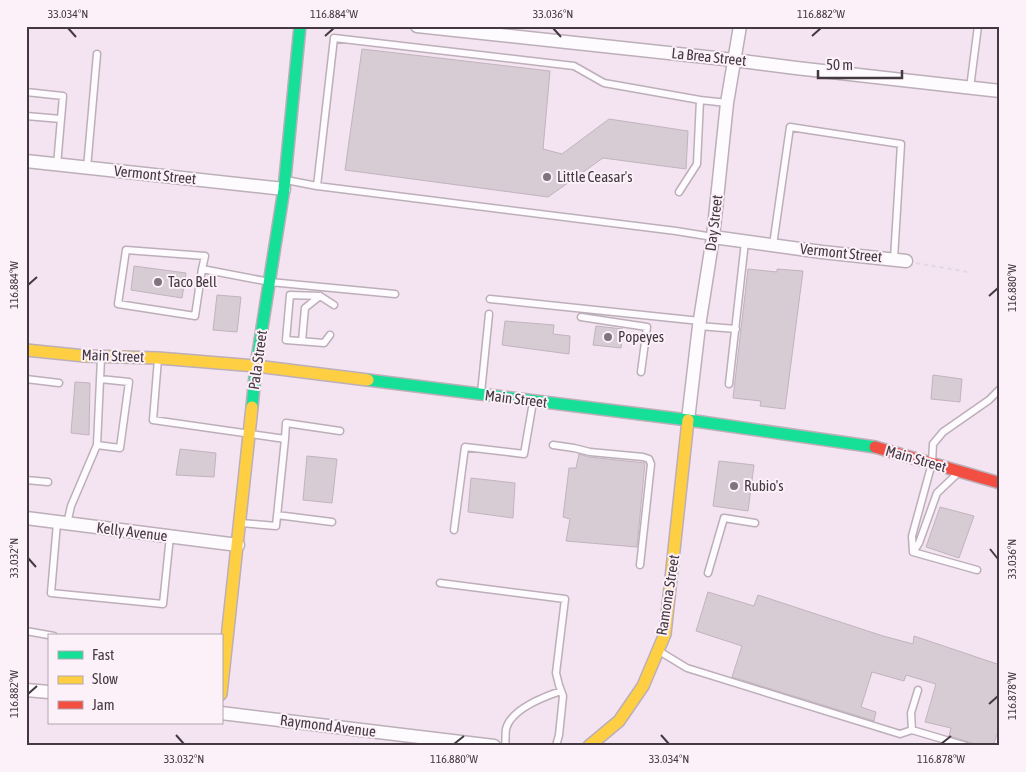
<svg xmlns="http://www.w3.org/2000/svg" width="1026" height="772" viewBox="0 0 1026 772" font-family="'Asap Condensed',sans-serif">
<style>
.building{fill:#d7cbd4;stroke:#c1b4be}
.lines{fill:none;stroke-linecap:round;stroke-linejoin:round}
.lane-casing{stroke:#bcafb9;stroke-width:9}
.street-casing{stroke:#bcafb9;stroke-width:15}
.fast-casing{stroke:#bcafb9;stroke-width:14}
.slow-casing{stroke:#bcafb9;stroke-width:14}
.jam-casing{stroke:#bcafb9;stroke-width:14}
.path{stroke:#dfdadd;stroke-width:2;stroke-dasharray:4 4;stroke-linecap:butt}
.lane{stroke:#fdfbfd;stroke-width:6}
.street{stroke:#fdfbfd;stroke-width:12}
.fast{stroke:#16e098;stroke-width:11}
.slow{stroke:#ffcf43;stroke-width:11}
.jam{stroke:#f24e42;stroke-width:11}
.ticks{fill:none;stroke:#443941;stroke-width:2}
.poi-dot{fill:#82747e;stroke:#fcf0f9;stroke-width:2}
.labels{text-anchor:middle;stroke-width:4;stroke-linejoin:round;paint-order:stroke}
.street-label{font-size:15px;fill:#443941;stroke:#fcf0f9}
.poi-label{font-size:15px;fill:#443941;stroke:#fcf0f9;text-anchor:start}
.neatline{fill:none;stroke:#443941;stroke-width:2}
.ticks-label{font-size:12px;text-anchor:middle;fill:#443941}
</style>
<rect width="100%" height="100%" fill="#f4e3f0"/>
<path class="building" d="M 362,49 L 550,71 L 543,149 L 562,154 L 609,119 L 688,131 L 686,169 L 603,158 L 548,197 L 345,170 Z
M 134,266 L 186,273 L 182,298 L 131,290 Z
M 748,269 L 777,272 L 777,269 L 803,271 L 785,409 L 760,406 L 761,401 L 733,398 Z
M 217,295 L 241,297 L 237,332 L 213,330 Z
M 505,321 L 554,325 L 553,334 L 570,336 L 569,354 L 502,345 Z
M 596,326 L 623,329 L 621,348 L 593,345 Z
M 933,375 L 962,379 L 960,402 L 931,399 Z
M 75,382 L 90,383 L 89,435 L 71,433 Z
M 180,449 L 216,453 L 214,477 L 176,475 Z
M 579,454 L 589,457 L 645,463 L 637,547 L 566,541 L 570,519 L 563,517 L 569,468 L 576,468 Z
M 307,456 L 337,459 L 332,503 L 303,500 Z
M 719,461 L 754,465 L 748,511 L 713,506 Z
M 471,478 L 515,483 L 513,518 L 468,512 Z
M 940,507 L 974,516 L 959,558 L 926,547 Z
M 708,592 L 754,606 L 758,595 L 883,636 L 913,644 L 914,636 L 1000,665 L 1000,726 L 993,746 L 982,746 L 949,736 L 951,728 L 925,722 L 936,684 L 906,675 L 904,681 L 872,672 L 861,707 L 876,712 L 874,721 L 732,677 L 742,646 L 696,631 Z"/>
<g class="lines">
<g class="lane-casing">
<path id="lane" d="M 970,88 L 978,26
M 26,92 L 63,96 L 57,165
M 26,116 L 61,119
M 87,168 L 97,54
M 286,180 L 317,186 L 676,231 L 713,237
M 317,186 L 334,38 L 574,66 L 604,83 L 700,100
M 679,192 L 697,164 L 700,100 L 727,103
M 773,245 L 790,127 L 901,144 L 894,259
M 202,269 L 205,256 L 126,250 L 118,304 L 195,316 L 202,269 L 270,282 L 395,294
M 490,299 L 700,321
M 581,317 L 647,327 L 641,372
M 699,326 L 736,329
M 330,335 L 324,343 L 286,340 L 290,295 L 320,296 L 334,305
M 302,341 L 305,308 L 320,296
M 158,359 L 153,420 L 285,439 L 276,526 L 241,523
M 26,379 L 59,383
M 100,379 L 129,382 L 120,448 L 97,445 L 101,358
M 729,384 L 745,242
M 481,393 L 489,314
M 285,439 L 286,423 L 340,431
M 553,445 L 574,448 L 590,452 L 643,457 L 649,459 L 651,464 L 640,565
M 26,480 L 48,482
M 277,515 L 332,522
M 57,523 L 51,593 L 163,604 L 170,536
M 67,524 L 71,506 L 97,445
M 454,530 L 465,447 L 524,454 L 533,402
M 913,552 L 912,536 L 932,463 L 933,444 L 943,432 L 989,400 L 1000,389
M 913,552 L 919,543 L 937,493 L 957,474
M 913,552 L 977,570
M 708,573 L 724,518 L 755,523
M 440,583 L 565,599 L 556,673 L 559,685 L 563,696 L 559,735 L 556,746
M 26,631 L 54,636
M 659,651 L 687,668 L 900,734 L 912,730
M 918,690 L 911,713 L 912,730 L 966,746
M 505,746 C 506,741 505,735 506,729 C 511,709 543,697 561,691"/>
</g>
<g class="street-casing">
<path id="street" d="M 417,26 L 734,60 L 796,68 L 1000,91
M 26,161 L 284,189
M 713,237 L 822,252 L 906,261
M 688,420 L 699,326 L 713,237 L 727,103 L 740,26
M 26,518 L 238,545
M 26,690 L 49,692
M 221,713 L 494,746"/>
</g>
<g class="fast-casing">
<path id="fast" d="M 368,380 L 688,420 L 875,447
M 252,407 L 256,366 L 284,189 L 300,26"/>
</g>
<g class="slow-casing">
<path id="slow" d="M 26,350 L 85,356 L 158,358 L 256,366 L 368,380
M 221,694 L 252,407
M 589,746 L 619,721 L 643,686 L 665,634 L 688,420"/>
</g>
<g class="jam-casing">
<path id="jam" d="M 875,447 L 1000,483"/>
</g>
<path class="path" d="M 916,263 L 968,272"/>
<use href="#lane" class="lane"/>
<use href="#street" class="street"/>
<use href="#fast" class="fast"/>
<use href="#slow" class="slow"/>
<use href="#jam" class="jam"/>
</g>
<path class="ticks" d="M 68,28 L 76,37M 553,28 L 561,37M 325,36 L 334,28M 812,36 L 821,28M 28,285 L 37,277M 989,296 L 998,288M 990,549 L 998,559M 28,558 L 36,567M 28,694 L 37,686M 989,704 L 998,696M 176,735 L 184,744M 661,735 L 669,744M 454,744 L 464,736M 941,744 L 951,736"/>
<g class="poi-dot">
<circle cx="547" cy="177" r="5"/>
<circle cx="158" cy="282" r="5"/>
<circle cx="608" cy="337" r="5"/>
<circle cx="734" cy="486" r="5"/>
</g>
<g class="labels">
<g class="street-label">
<text transform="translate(709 57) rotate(6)" y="5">La Brea Street</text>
<text transform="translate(155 175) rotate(6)" y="5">Vermont Street</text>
<text transform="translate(714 223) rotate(-83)" y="5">Day Street</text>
<text transform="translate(841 253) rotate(6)" y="5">Vermont Street</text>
<text transform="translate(113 356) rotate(2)" y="5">Main Street</text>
<text transform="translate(258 360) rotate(-82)" y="5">Pala Street</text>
<text transform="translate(516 399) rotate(7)" y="5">Main Street</text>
<text transform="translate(916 459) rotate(16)" y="5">Main Street</text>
<text transform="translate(132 532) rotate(7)" y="5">Kelly Avenue</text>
<text transform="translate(668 595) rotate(-81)" y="5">Ramona Street</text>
<text transform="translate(328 726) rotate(7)" y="5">Raymond Avenue</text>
</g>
<g class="poi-label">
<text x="557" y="182">Little Ceasar's</text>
<text x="168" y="287">Taco Bell</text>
<text x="618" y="342">Popeyes</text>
<text x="744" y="491">Rubio's</text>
</g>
</g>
<rect width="1026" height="772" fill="none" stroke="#fcf0f9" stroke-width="55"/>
<rect x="48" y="634" width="175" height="90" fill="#fcf0f9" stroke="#b2a7af"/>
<rect x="58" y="651" width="25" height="8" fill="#16e098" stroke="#b2a7af"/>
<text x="92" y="660" font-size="15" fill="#443941">Fast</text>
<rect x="58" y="676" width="25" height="8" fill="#ffcf43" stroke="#b2a7af"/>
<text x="92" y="684" font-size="15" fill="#443941">Slow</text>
<rect x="58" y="701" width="25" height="8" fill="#f24e42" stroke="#b2a7af"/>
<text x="92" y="710" font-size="15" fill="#443941">Jam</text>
<path d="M818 70v8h84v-8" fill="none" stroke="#443941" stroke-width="2.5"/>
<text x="826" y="70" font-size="15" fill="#443941" stroke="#fcf0f9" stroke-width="4" paint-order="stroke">50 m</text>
<rect x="28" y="28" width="970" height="716" class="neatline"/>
<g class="ticks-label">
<text x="68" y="18">33.034°N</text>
<text x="334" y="18">116.884°W</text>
<text x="553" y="18">33.036°N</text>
<text x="821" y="18">116.882°W</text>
<text transform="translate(14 285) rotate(-90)" y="4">116.884°W</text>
<text transform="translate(1012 288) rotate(-90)" y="4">116.880°W</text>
<text transform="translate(14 558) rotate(-90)" y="4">33.032°N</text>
<text transform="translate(1012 559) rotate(-90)" y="4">33.036°N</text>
<text transform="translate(14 694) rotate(-90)" y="4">116.882°W</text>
<text transform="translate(1012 696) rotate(-90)" y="4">116.878°W</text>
<text x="184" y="763">33.032°N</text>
<text x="454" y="763">116.880°W</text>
<text x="669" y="763">33.034°N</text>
<text x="941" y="763">116.878°W</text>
</g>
</svg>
